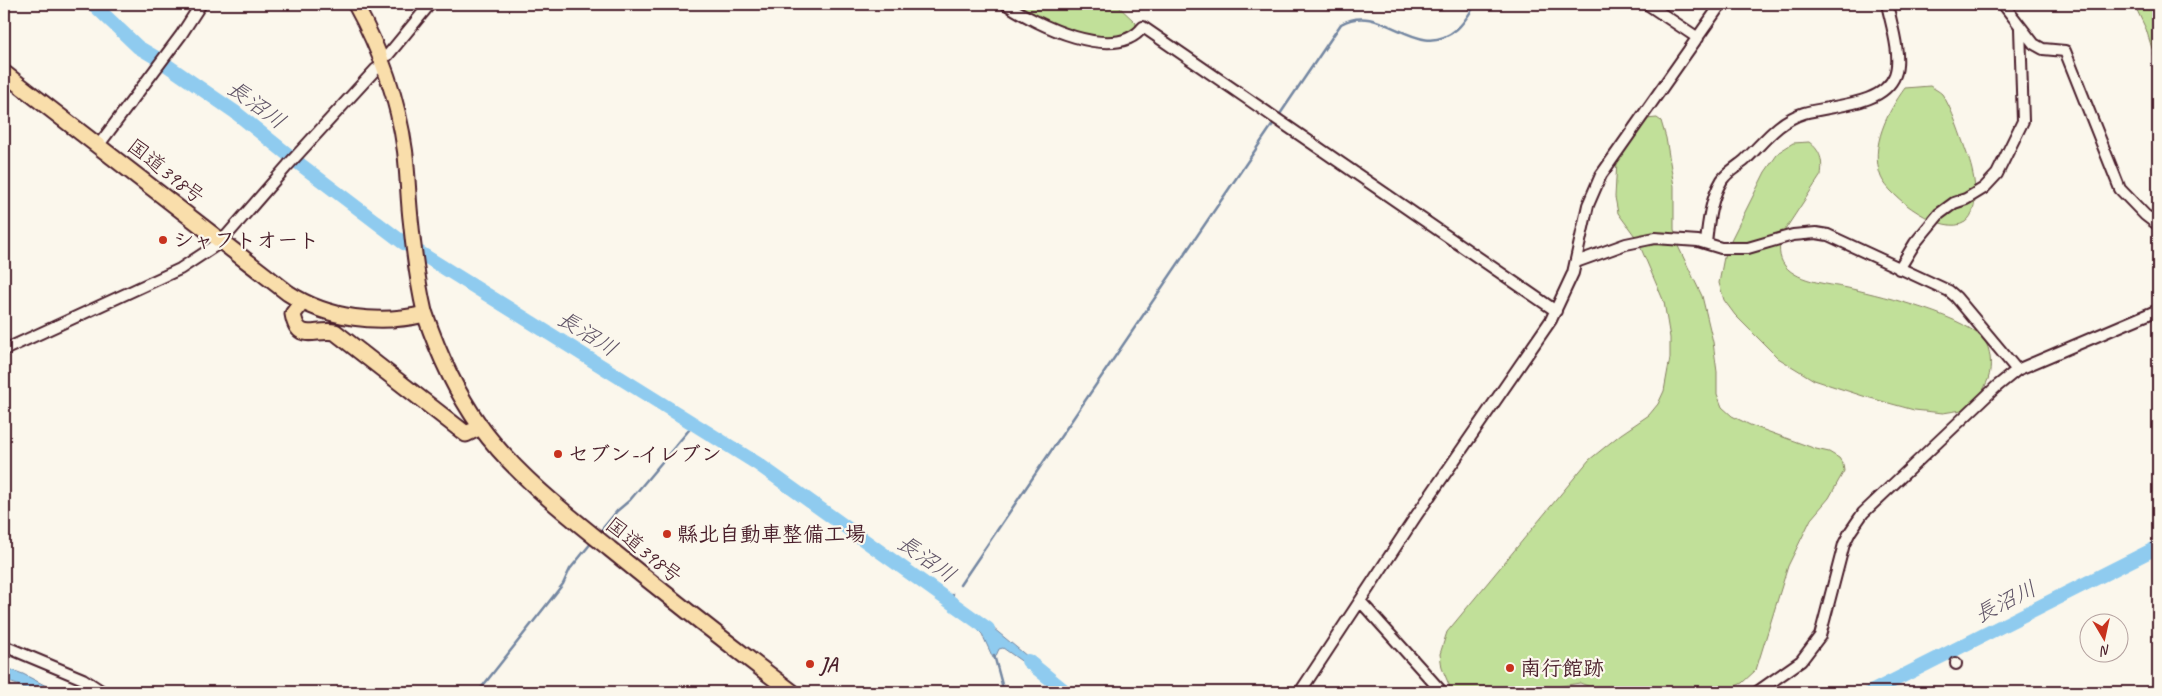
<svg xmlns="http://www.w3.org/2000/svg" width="2162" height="696" viewBox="0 0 2162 696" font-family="Caveat,'Klee One',sans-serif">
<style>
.green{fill:#c1e099;stroke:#868062}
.water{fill:#8fcbef;stroke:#7386a1}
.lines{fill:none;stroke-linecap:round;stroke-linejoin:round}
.stream{stroke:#7386a1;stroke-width:2.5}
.river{stroke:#8fcbef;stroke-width:14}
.minor-casing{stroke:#4a1f2b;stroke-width:14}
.major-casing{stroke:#4a1f2b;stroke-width:18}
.highway-casing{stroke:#4a1f2b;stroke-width:19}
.minor{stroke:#fbf7ec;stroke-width:10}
.major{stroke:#f9deab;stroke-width:14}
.highway{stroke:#f9deab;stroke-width:15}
.poi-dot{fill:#c8321e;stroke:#fbf7ec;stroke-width:2}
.labels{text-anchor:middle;stroke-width:4.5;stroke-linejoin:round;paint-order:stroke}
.street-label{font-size:21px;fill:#4a1f2b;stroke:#fbf7ec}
.poi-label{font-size:21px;font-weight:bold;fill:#4a1f2b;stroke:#fbf7ec;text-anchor:start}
.water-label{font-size:22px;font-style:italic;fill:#5f5366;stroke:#fbf7ec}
</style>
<rect width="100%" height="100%" fill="#fbf7ec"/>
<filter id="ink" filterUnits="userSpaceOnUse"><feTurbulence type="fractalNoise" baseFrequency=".02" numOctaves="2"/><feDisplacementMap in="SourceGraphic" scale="10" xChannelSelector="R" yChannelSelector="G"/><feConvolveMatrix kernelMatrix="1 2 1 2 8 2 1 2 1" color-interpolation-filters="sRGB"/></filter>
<g filter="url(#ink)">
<path class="green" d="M 1016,4 L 1116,4 L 1136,23 L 1135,29 C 1106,51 1043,23 1016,4 Z
M 2134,4 L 2158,4 L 2158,68 L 2146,29 Z
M 1930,86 C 1933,88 1939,91 1942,94 C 1952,108 1961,137 1967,154 C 1974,171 1982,210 1965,222 C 1944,237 1889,197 1881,177 C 1869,147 1888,111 1905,88 Z
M 1657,118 L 1661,121 L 1666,138 L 1674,186 L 1674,229 L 1677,244 L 1702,296 L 1713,342 L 1717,372 L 1717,394 L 1722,407 L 1732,416 L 1750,425 L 1816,449 L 1829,452 L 1839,458 L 1843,464 L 1844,471 L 1829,498 L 1811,519 L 1788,566 L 1756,670 L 1742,683 L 1724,692 L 1604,692 L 1580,683 L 1550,688 L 1544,692 L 1452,692 L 1442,668 L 1440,654 L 1447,632 L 1589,460 L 1621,434 L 1649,415 L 1658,404 L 1664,391 L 1670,358 L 1670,338 L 1664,302 L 1637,239 L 1618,213 L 1615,197 L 1617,160 L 1635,125 L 1646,119 Z
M 1809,142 C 1821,151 1823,161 1821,175 L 1781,236 C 1779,247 1778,257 1785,266 C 1799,283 1832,284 1852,289 C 1882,296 1971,317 1986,343 C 1992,354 1992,373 1986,384 C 1983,393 1974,401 1968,409 L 1943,413 L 1914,410 L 1863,396 L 1814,380 L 1778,358 L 1735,315 L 1724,300 L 1719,283 L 1725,252 L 1765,172 L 1779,152 L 1793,143 Z"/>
<path class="water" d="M 976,614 L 1045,671 L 1041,675 L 1003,648 L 999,649 L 995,658 L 993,658 L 982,634 L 969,621 Z
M 4,667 L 23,674 L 58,692 L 36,692 L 4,680 Z"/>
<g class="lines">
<path class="stream" d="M 1278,117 L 1341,24 C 1383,0 1416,64 1457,29 C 1465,22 1470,12 1476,4
M 598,534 L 617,511 L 630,500 L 694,424
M 960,585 L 1275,121
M 950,601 L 953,594
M 994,655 L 1004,692
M 478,692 L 563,584 L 570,569 L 592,542"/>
<path class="river" d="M 93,4 L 138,47 L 155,57 L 235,112 L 301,165 L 401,241 L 758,464 L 988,629
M 1028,661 L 1066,692
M 1871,692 L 2158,547"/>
<g class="minor-casing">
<path id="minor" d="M 1006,4 C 1035,24 1115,64 1143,27 L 1556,311
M 1647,4 L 1698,38
M 2003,4 L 2034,44 L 2043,49 L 2065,51 L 2120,189 L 2145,215 L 2158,225
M 388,55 L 430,4
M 98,146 L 181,35 L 201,4
M 1706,243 C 1708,223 1711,198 1722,180 C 1727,172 1737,167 1745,160 C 1763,143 1778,121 1804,113 C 1832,105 1883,106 1895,75 C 1902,57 1891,23 1887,4
M 1576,262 L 1626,244 L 1655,238 L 1698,241 L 1721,248 L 1748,248 L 1793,235 L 1816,233 L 1828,235 L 1949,291 L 1956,297 L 2017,370
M 1899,269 L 1915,243 L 1939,214 L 1954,203 L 1966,199 L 1984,188 L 1997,174 L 2023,121 L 2020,28
M 4,350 L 180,269 L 221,242 L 288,165 L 376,69
M 1361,602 L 1442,692
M 4,646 L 83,679 L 103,692
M 1956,663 L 1956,664
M 1300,692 L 1416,516 L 1551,320 L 1573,273 L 1588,205 L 1601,175 L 1721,4
M 1757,692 L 1801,661 L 1820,636 L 1844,544 L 1850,532 L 1863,513 L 1996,387 L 2017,370 L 2158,310"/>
</g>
<g class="major-casing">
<path id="major" d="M 355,4 C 380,49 398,100 405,151 C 408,175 408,199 411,223 C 414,254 418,284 425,314"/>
</g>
<g class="highway-casing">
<path id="highway" d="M 4,73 L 288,293 C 328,319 379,325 425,314 C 438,353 456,392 480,426 C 513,472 565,513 610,549 C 670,598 730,645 792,692
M 302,302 L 293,314 C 298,344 315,328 335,332 L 466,434 L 481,427"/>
</g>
<use href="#minor" class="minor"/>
<use href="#major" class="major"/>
<use href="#highway" class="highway"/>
</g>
</g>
<g class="poi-dot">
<circle cx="163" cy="240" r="5"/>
<circle cx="558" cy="454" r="5"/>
<circle cx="667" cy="534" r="5"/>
<circle cx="810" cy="664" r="5"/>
<circle cx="1510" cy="668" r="5"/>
</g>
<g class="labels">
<g class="street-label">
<text transform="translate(166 171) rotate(38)" y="7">国道398号</text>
<text transform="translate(644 550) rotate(39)" y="7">国道398号</text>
</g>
<g class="poi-label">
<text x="173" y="247">シャフトオート</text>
<text x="568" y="461">セブン-イレブン</text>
<text x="677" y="541">縣北自動車整備工場</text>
<text x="820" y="671">JA</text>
<text x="1520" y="675">南行館跡</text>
</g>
<g class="water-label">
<text transform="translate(257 104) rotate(36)" y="8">長沼川</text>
<text transform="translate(588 333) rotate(32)" y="8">長沼川</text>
<text transform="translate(927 558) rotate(35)" y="8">長沼川</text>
<text transform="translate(2005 601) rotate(-27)" y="8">長沼川</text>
</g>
</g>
<rect width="2162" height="696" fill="none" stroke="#fbf7ec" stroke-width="20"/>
<rect x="10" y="10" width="2142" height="676" fill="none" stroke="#4a1f2b" stroke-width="2" filter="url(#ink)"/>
<g transform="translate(2104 638) rotate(171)"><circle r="24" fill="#fbf7ec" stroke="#b4a19f"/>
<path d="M0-4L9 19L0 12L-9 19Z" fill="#c8321e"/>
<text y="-8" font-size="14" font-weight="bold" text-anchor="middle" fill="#4a1f2b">N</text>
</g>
</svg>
